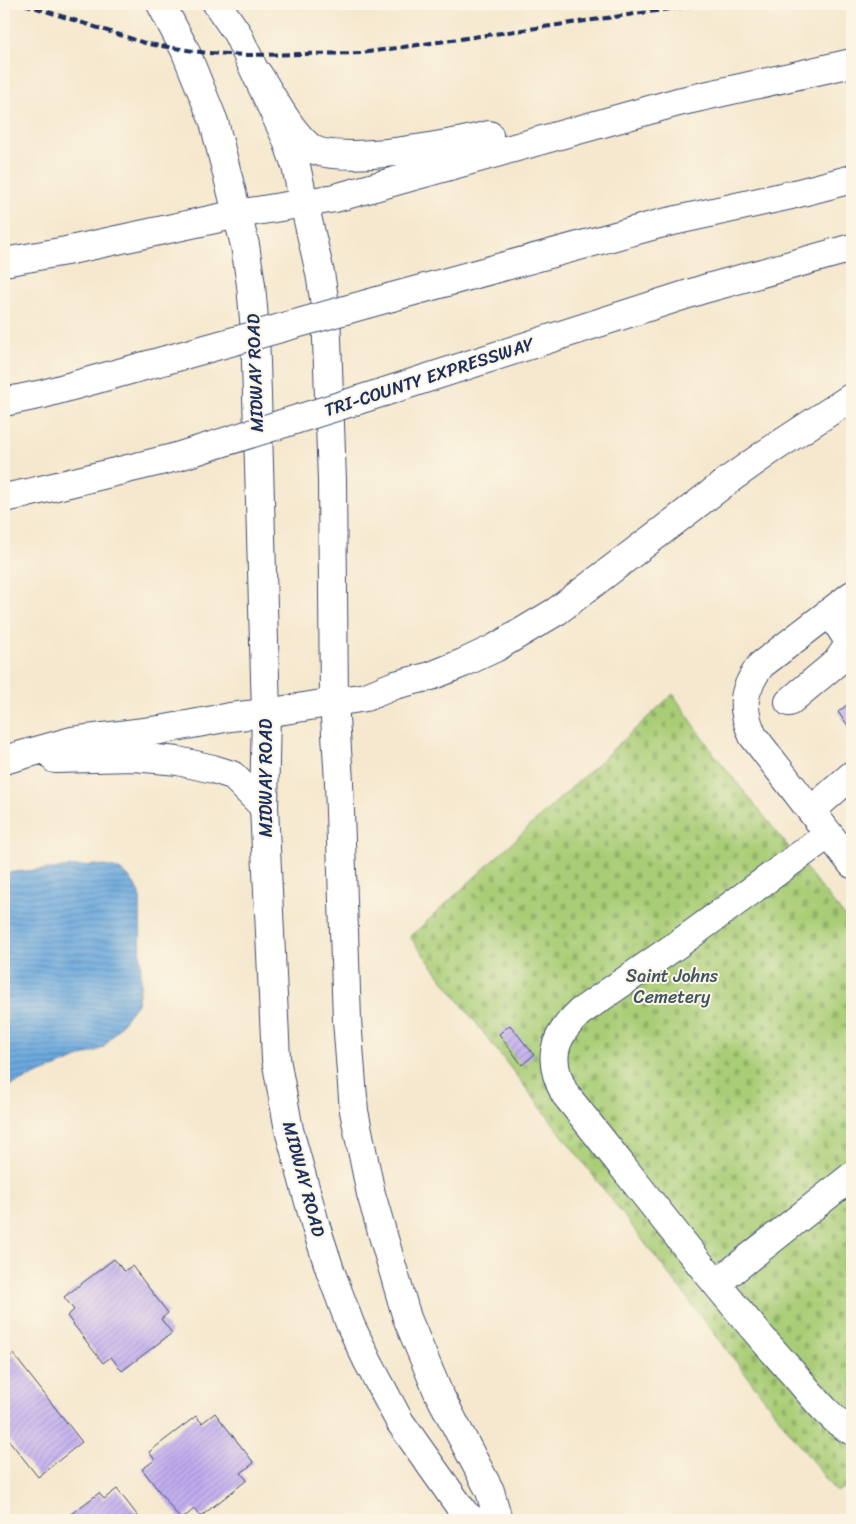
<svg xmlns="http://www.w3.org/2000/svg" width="856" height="1524" viewBox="0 0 856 1524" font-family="Sriracha,sans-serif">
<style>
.cemetery{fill:url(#cemetery-stones);stroke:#627e6a}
.water{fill:url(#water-rules);stroke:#436c9e}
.building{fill:url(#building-hatch)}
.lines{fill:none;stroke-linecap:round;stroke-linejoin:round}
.minor-casing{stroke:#3c4b6f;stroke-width:30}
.major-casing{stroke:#3c4b6f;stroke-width:30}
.highway-casing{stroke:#3c4b6f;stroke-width:30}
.minor{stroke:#fff;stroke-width:28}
.major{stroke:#fff;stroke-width:28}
.highway{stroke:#fff;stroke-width:28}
.rail{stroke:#1b2f5e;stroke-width:4;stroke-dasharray:8 4;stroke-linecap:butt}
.highway-bridge-casing{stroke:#3c4b6f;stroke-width:30;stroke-linecap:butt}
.highway-bridge{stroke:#fff;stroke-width:28}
.labels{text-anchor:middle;stroke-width:4;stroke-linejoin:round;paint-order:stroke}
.street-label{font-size:18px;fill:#1b2f5e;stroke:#fcf5e5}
.park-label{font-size:18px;fill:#3e5664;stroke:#fcf5e5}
</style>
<defs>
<pattern id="cemetery-stones" width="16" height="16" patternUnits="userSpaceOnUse" patternTransform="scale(1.25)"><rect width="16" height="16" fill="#a9cd76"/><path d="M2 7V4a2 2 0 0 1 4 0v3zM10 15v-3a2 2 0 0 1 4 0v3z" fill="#91b068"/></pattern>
<pattern id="water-rules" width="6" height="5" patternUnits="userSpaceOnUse" patternTransform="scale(1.25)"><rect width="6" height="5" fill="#6ba8dd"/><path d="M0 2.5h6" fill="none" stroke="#5789b6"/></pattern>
<pattern id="building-hatch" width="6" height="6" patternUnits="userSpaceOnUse" patternTransform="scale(1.25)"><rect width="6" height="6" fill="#c0abf0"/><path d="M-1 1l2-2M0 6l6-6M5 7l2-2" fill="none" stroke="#9b8cc6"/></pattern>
</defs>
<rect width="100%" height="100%" fill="#fcf5e5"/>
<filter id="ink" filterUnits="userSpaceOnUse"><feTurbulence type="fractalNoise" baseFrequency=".02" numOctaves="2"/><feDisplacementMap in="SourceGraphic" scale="10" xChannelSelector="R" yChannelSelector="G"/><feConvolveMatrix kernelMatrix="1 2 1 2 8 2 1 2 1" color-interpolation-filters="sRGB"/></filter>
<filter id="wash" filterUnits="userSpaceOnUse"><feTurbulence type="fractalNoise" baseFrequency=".0096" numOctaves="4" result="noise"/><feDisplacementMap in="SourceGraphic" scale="20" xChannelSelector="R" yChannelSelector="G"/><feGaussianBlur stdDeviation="1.12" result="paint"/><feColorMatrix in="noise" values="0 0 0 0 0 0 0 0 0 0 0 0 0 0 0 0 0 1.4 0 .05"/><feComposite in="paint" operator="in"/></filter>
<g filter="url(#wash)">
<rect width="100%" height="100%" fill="#f5e8ce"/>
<path class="cemetery" d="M 673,694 L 714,754 L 852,926 L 852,1483 L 836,1492 L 410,937 Z"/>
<path class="water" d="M 94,865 C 119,867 128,871 140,894 L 141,984 L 137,1004 L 103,1048 L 4,1088 L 4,873 Z"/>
<g id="blocks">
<path class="building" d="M 852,701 L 852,731 L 838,712 Z
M 510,1025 L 534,1055 L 522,1065 L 499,1034 Z
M 114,1259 L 124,1271 L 132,1266 L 168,1313 L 161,1319 L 172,1333 L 122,1371 L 111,1357 L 103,1363 L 67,1316 L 74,1310 L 64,1297 Z
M 13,1354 L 82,1442 L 38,1477 L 4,1434 L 4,1361 Z
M 215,1413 L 254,1463 L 241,1473 L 247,1480 L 200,1517 L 194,1509 L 181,1520 L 142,1469 L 155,1460 L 149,1452 L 196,1416 L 202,1423 Z
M 117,1489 L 141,1520 L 63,1520 L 99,1493 L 104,1499 Z"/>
</g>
</g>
<g filter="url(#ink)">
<use href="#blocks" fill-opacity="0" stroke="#3c4b6f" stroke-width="1"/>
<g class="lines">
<g class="minor-casing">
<path id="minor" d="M 852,595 L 761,665 C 742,690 740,707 753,736 L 852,864
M 789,702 L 837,662 L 850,643 L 830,612
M 811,811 L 852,775
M 829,834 L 681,942 L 580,1012 C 552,1038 547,1060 565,1094 C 639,1186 711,1282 790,1370 C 806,1387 831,1422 852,1431
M 717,1283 L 852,1176"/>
</g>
<g class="major-casing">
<path id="major" d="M 161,4 L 185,50 L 214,122 L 245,245 L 251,285 L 255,331 L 257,395 L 266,713 L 264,807 L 276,1059 L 289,1130 L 316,1227 L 331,1273 L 350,1324 L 368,1362 L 400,1422 L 465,1514 L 473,1520
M 217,4 L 237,33 L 286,138 L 296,166 L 304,203 L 320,273 L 326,311 L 332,481 L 334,701 L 339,782 L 347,1020 L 354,1111 L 371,1194 L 407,1318 L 438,1392 L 490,1491 L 498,1520"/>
</g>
<g class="highway-casing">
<path id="highway" d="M 258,74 C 272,96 291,133 311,148 C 336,166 458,144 489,135
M 4,262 L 66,251 L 238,214 L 335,198 L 678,102 L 852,63
M 392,297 L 659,224 L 791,195 L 852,179
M 384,392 L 704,289 L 852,248
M 4,402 L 43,394 L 166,360
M 4,498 L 28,493 L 173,458
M 55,759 L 134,757 L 178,761 L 213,769 L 232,775 L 264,807
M 4,760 L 72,741 L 160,730 L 230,717 L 266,713 L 366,697 L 395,685 L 431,676 L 463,663 L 495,648 L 557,611 L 730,479 L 768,452 L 852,397"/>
</g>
<use href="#minor" class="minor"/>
<use href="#major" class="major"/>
<use href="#highway" class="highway"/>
<path class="rail" d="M 24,4 L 148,44 L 207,53 L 248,55 L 361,53 L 705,4"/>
<g class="highway-bridge-casing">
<path id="highway-bridge" d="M 166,360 L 392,297
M 173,458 L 384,392"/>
</g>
<use href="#highway-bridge" class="highway-bridge"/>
</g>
</g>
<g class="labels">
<g class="street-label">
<text transform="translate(255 373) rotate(-92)" y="6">MIDWAY ROAD</text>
<text transform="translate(429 377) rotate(-18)" y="6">TRI-COUNTY EXPRESSWAY</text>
<text transform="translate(266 778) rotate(-90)" y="6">MIDWAY ROAD</text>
<text transform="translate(304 1179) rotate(75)" y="6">MIDWAY ROAD</text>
</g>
<g class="park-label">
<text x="672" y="982">Saint Johns<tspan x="672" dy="21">Cemetery</tspan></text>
</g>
</g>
<rect width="856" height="1524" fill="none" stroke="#fcf5e5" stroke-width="20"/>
</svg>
